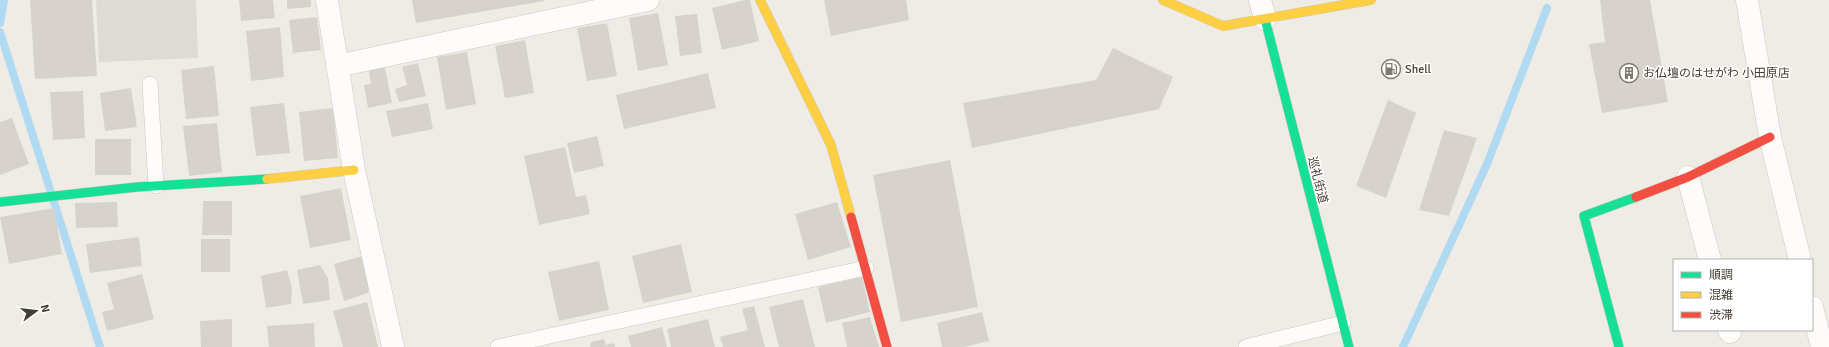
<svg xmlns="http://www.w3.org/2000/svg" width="1829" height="347" viewBox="0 0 1829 347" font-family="Signika,'Noto Sans JP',sans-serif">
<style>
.parking{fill:#dedbd6}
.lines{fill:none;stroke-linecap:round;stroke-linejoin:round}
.stream{stroke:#b0daf2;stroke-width:8}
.building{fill:#d7d3cc}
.lane-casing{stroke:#cbc8c1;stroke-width:16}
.street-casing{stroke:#cbc8c1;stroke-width:23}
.fast-casing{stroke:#d0cabc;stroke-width:10}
.slow-casing{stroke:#d0cabc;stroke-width:10}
.jam-casing{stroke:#d0cabc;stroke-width:10}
.lane{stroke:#fdfcfb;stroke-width:15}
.street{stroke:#fdfcfb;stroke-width:22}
.fast{stroke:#16e098;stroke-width:9}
.slow{stroke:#ffcf43;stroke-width:9}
.jam{stroke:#f24e42;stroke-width:9}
.labels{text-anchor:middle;stroke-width:3;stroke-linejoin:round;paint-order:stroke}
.poi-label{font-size:12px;fill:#453d31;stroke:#fff;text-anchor:start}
.street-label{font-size:12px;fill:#453d31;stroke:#fff}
</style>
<rect width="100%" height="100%" fill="#efece5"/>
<path class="parking" d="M 96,0 L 196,0 L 198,58 L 99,62 Z"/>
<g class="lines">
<path class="stream" d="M 0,23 L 4,0
M 0,32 L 100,347
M 1403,347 L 1487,164 L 1547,8"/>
</g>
<path class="building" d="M 30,0 L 92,0 L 97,76 L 35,79 Z
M 239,0 L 273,0 L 275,18 L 241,21 Z
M 287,0 L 311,0 L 311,7 L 287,9 Z
M 412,0 L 544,0 L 544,1 L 416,23 Z
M 745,0 L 750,0 L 759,41 L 722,50 L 712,8 Z
M 824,0 L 906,0 L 909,20 L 831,36 Z
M 1600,0 L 1650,0 L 1668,102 L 1602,113 L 1589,44 L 1605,42 Z
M 658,13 L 668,65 L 638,71 L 629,18 Z
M 697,14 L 702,53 L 680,56 L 675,16 Z
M 317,17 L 321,50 L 293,53 L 289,20 Z
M 607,23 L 617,76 L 587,81 L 577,28 Z
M 280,27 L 284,77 L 251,81 L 246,31 Z
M 525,40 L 534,93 L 505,98 L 495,46 Z
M 1113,48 L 1173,77 L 1159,109 L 972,148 L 963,103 L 1096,80 Z
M 467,52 L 476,104 L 446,110 L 437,57 Z
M 384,63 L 392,103 L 368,108 L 364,85 L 371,84 L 368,66 Z
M 418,63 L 426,96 L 399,102 L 395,89 L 407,85 L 402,67 Z
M 214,66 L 219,116 L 186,119 L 181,70 Z
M 708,73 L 716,108 L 624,129 L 616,95 Z
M 131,88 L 137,127 L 105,131 L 100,93 Z
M 83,91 L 85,138 L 53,140 L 50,92 Z
M 1388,100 L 1416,113 L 1386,198 L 1356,186 Z
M 284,103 L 290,153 L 256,156 L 250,107 Z
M 428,103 L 433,129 L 392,137 L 386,111 Z
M 333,108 L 338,158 L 304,161 L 299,112 Z
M 12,118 L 29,164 L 0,175 L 0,122 Z
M 217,123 L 222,172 L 189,176 L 183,126 Z
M 1444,130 L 1477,138 L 1449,216 L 1419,210 Z
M 597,136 L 604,166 L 574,173 L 567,143 Z
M 95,139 L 131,139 L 131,175 L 95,175 Z
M 565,147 L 576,197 L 586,195 L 590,214 L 539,225 L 524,156 Z
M 950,160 L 978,307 L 901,322 L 873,175 Z
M 341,188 L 351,240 L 310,248 L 300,196 Z
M 203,201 L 232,201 L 232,235 L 202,235 Z
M 117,202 L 118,227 L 76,228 L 75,203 Z
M 837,202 L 851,247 L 808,260 L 795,214 Z
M 54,208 L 62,254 L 9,264 L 0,217 Z
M 139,237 L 142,266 L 90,273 L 86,244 Z
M 201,239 L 230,239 L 230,272 L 201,272 Z
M 681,244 L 692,292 L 643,303 L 632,256 Z
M 363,256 L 370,287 L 368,293 L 344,301 L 334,264 Z
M 599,261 L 609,310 L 559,321 L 548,272 Z
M 320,265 L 328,278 L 330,300 L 303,304 L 297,270 Z
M 287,270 L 292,288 L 291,304 L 266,308 L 261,276 Z
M 142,274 L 154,319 L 107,331 L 102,312 L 114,309 L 107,283 Z
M 862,277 L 870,312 L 826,323 L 818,287 Z
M 803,299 L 815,347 L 779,347 L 769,307 Z
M 367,302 L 378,347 L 343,347 L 333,311 Z
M 754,306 L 765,347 L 723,347 L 720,337 L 748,330 L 742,309 Z
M 982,312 L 989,341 L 964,347 L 942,347 L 937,323 Z
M 870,317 L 879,347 L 847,347 L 842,323 Z
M 232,319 L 232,347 L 201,347 L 200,321 Z
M 708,319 L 715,347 L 671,347 L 667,329 Z
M 314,323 L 315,347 L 269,347 L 267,326 Z
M 662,327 L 667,347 L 631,347 L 628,336 Z
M 604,339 L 606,345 L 614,343 L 615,347 L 590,347 L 591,342 Z"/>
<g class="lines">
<g class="lane-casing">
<path id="lane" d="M 150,84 L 156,186
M 498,347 L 866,268
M 1246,347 L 1343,323"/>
</g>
<g class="street-casing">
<path id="street" d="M 327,0 L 354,170 L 393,347
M 1260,0 L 1265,19
M 1747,0 L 1770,137 L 1800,260
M 337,66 L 648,0
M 1688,177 L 1710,260
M 1812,307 L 1822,347
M 1729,330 L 1730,332"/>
</g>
<g class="fast-casing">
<path id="fast" d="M 1265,19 L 1349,347
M 0,202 L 137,187 L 267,179
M 1619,347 L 1584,216 L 1636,197"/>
</g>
<g class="slow-casing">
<path id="slow" d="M 760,0 L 831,145 L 851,217
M 1163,0 L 1223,26 L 1371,0
M 267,179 L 354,170"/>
</g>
<g class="jam-casing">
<path id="jam" d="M 1636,197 L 1688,177 L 1770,137
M 851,217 L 887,347"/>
</g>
<use href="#lane" class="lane"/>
<use href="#street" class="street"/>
<use href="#fast" class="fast"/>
<use href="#slow" class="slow"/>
<use href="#jam" class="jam"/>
</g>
<defs>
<g id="fuel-ring" transform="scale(1)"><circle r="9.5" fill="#fff" stroke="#807a70" stroke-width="1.5"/><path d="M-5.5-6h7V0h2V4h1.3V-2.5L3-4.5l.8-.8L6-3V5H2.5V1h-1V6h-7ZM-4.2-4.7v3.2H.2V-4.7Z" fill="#807a70"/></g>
<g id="building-ring" transform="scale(1)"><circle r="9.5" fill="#fff" stroke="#807a70" stroke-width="1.5"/><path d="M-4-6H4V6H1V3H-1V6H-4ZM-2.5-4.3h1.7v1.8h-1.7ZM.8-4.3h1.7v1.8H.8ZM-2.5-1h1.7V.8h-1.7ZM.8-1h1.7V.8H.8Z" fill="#807a70"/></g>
</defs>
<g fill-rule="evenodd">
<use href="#fuel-ring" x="1391" y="69"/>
<use href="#building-ring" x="1629" y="73"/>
</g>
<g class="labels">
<g class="poi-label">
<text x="1405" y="73">Shell</text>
<text x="1643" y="77">お仏壇のはせがわ 小田原店</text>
</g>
<g class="street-label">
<text transform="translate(1318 180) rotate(76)" y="4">巡礼街道</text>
</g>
</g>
<rect x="1673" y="259" width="140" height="72" fill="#ffffff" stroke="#b5b1ad"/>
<rect x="1681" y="272" width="20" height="6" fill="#16e098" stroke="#b5b1ad"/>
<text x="1709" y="279" font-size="12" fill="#453d31">順調</text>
<rect x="1681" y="292" width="20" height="6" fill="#ffcf43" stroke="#b5b1ad"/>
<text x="1709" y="299" font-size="12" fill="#453d31">混雑</text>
<rect x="1681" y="312" width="20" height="6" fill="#f24e42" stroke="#b5b1ad"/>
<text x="1709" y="319" font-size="12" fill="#453d31">渋滞</text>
<g transform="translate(36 311) rotate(75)" stroke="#ffffff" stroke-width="3" paint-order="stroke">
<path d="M0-3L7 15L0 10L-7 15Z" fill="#453d31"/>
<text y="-6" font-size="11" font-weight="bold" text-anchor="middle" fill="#453d31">N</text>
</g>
</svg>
